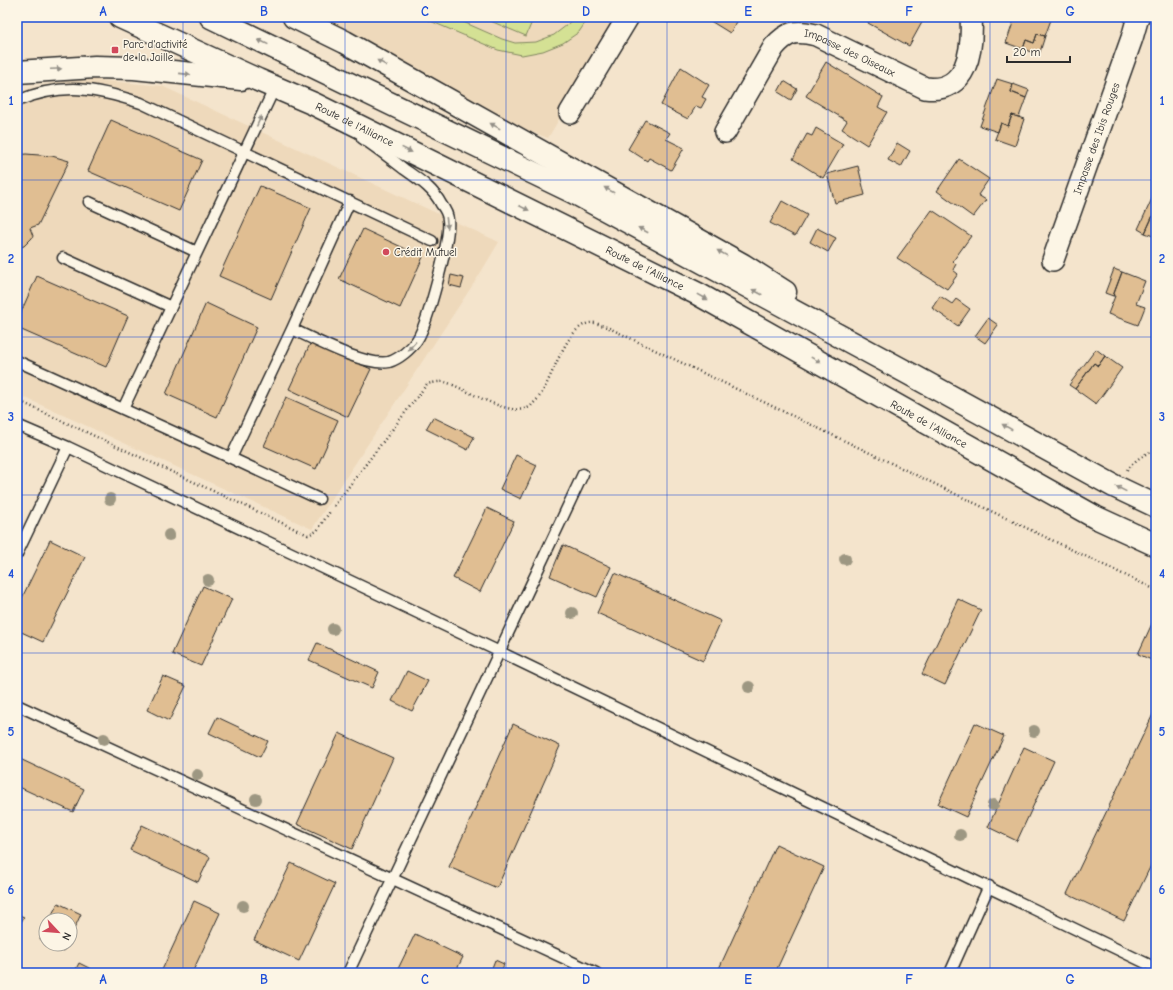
<svg xmlns="http://www.w3.org/2000/svg" width="1173" height="990" viewBox="0 0 1173 990" font-family="'Comic Neue',sans-serif">
<style>
.built{fill:#eed9bb}
.grass{fill:#d4e194;stroke:#808660}
.building{fill:#e0be92;stroke:#2b2b2b}
.lines{fill:none;stroke-linecap:round;stroke-linejoin:round}
.lane-casing{stroke:#2b2b2b;stroke-width:13}
.street-casing{stroke:#2b2b2b;stroke-width:24}
.highway-casing{stroke:#2b2b2b;stroke-width:25}
.path{stroke:#2b2b2b;stroke-width:2.5;stroke-dasharray:1 3;stroke-linecap:butt}
.lane{stroke:#fcf5e5;stroke-width:10}
.street{stroke:#fcf5e5;stroke-width:21}
.highway{stroke:#fcf5e5;stroke-width:22}
.tree{fill:#9d9782}
.oneway{fill:#949088}
.grid{fill:none;stroke:#1d4ed8;stroke-width:1;stroke-opacity:0.55}
.poi-dot{fill:#d1495b;stroke:#fcf5e5;stroke-width:1.5}
.labels{text-anchor:middle;stroke-width:3;stroke-linejoin:round;paint-order:stroke}
.poi-label{font-size:11px;fill:#2b2b2b;stroke:#fcf5e5;text-anchor:start}
.street-label{font-size:11px;fill:#2b2b2b;stroke:#fcf5e5}
.neatline{fill:none;stroke:#1d4ed8;stroke-width:1.5}
.grid-label{font-size:13px;text-anchor:middle;font-weight:bold;fill:#1d4ed8}
</style>
<rect width="100%" height="100%" fill="#f4e4cc"/>
<filter id="ink" filterUnits="userSpaceOnUse"><feTurbulence type="fractalNoise" baseFrequency=".025" numOctaves="2"/><feDisplacementMap in="SourceGraphic" scale="8" xChannelSelector="R" yChannelSelector="G"/><feConvolveMatrix kernelMatrix="1 2 1 2 8 2 1 2 1" color-interpolation-filters="sRGB"/></filter>
<g filter="url(#ink)">
<path class="built" d="M 315,17 L 619,17 L 548,138 L 524,129 Z
M 74,78 L 162,86 L 499,242 L 478,277 L 312,529 L 17,394 L 17,92 Z"/>
<path class="grass" d="M 421,17 L 452,17 L 502,39 L 515,43 L 536,42 L 554,35 L 567,25 L 574,17 L 589,17 L 579,32 L 563,43 L 543,51 L 522,55 L 498,50 Z
M 481,17 L 534,17 L 526,36 Z"/>
<path class="building" d="M 704,17 L 740,17 L 730,33 Z
M 871,17 L 925,17 L 909,46 L 868,23 Z
M 1015,17 L 1052,17 L 1045,36 L 1037,34 L 1034,43 L 1026,40 L 1023,49 L 1006,43 Z
M 1037,34 L 1045,36 L 1039,55 L 1023,49 L 1026,40 L 1034,43 Z
M 826,62 L 883,97 L 878,107 L 887,112 L 867,145 L 842,129 L 847,121 L 806,96 Z
M 681,67 L 709,85 L 702,97 L 706,99 L 701,108 L 696,106 L 688,119 L 661,105 Z
M 997,79 L 1013,84 L 1011,92 L 1026,98 L 1019,117 L 1012,115 L 1008,126 L 1001,123 L 998,132 L 980,126 Z
M 784,81 L 797,89 L 791,100 L 778,92 Z
M 1013,84 L 1029,90 L 1026,98 L 1011,92 Z
M 1012,115 L 1024,119 L 1015,146 L 995,139 L 1001,123 L 1008,126 Z
M 111,120 L 202,160 L 179,211 L 88,171 Z
M 645,120 L 670,133 L 666,139 L 684,148 L 671,170 L 649,158 L 647,161 L 628,149 Z
M 816,128 L 843,144 L 823,178 L 793,159 L 807,134 L 812,136 Z
M 897,143 L 910,151 L 901,167 L 888,160 Z
M 26,154 L 52,156 L 69,161 L 38,225 L 30,228 L 33,236 L 32,238 L 24,246 L 17,248 L 17,155 Z
M 959,159 L 989,179 L 978,195 L 986,200 L 973,217 L 937,191 Z
M 858,166 L 865,195 L 835,203 L 827,174 Z
M 260,186 L 311,208 L 271,299 L 219,276 Z
M 1156,190 L 1156,209 L 1145,233 L 1138,229 Z
M 782,201 L 807,215 L 795,236 L 770,223 Z
M 1156,209 L 1156,237 L 1145,233 Z
M 932,210 L 971,236 L 953,261 L 956,264 L 953,270 L 958,274 L 947,289 L 897,258 Z
M 817,228 L 836,238 L 828,252 L 810,242 Z
M 363,229 L 423,257 L 400,308 L 339,279 Z
M 1114,269 L 1122,272 L 1113,296 L 1105,293 Z
M 1122,272 L 1145,281 L 1136,304 L 1145,307 L 1138,325 L 1108,314 L 1115,296 L 1113,296 Z
M 451,275 L 464,278 L 461,288 L 449,285 Z
M 37,276 L 128,316 L 106,367 L 17,328 L 17,321 Z
M 940,296 L 952,304 L 956,299 L 970,309 L 958,326 L 932,308 Z
M 206,303 L 257,327 L 217,417 L 166,394 Z
M 988,318 L 998,325 L 985,343 L 975,336 Z
M 311,342 L 371,369 L 348,417 L 289,389 Z
M 1096,349 L 1105,356 L 1098,366 L 1094,363 L 1075,389 L 1069,385 Z
M 1105,356 L 1122,368 L 1096,404 L 1075,389 L 1094,363 L 1098,366 Z
M 286,397 L 338,420 L 316,469 L 264,446 Z
M 433,417 L 474,437 L 468,450 L 426,429 Z
M 516,455 L 537,465 L 521,499 L 500,489 Z
M 487,508 L 514,521 L 480,592 L 453,578 Z
M 50,540 L 85,557 L 43,642 L 17,630 L 17,608 Z
M 563,545 L 611,567 L 597,597 L 550,576 Z
M 615,573 L 721,621 L 703,661 L 597,613 Z
M 203,586 L 232,599 L 201,666 L 172,654 Z
M 958,599 L 981,610 L 945,685 L 922,674 Z
M 1156,615 L 1156,662 L 1138,654 Z
M 317,643 L 379,672 L 372,688 L 309,660 Z
M 407,671 L 428,681 L 412,711 L 392,701 Z
M 163,676 L 186,686 L 169,721 L 147,710 Z
M 1156,708 L 1156,855 L 1124,921 L 1067,894 Z
M 217,717 L 268,741 L 260,757 L 209,733 Z
M 975,723 L 1004,736 L 966,817 L 938,804 Z
M 513,724 L 560,746 L 497,888 L 449,867 Z
M 339,733 L 393,758 L 352,849 L 297,824 Z
M 1024,747 L 1054,761 L 1017,841 L 988,827 Z
M 20,759 L 84,789 L 73,812 L 17,786 L 17,767 Z
M 142,825 L 210,857 L 198,882 L 130,850 Z
M 776,844 L 824,867 L 775,973 L 717,973 Z
M 291,863 L 335,884 L 299,961 L 254,940 Z
M 194,901 L 220,913 L 192,973 L 168,973 L 162,970 Z
M 58,903 L 81,914 L 70,938 L 70,920 L 49,920 Z
M 17,914 L 24,917 L 17,929 Z
M 46,927 L 46,942 L 40,939 Z
M 415,934 L 463,957 L 455,973 L 396,973 Z
M 51,944 L 67,944 L 64,951 Z
M 495,960 L 504,964 L 501,973 L 490,973 Z
M 79,963 L 99,973 L 74,973 Z"/>
<g class="lines">
<g class="lane-casing">
<path id="lane" d="M 17,101 C 63,82 95,88 141,103 L 432,241
M 89,202 L 197,252
M 63,258 L 171,307
M 292,329 C 314,339 366,367 389,362 C 399,359 411,349 417,340 C 427,325 451,238 448,220 C 448,215 444,208 441,204 C 433,188 418,179 404,169 C 390,158 377,148 362,138
M 17,361 L 231,458 L 319,499
M 123,409 L 275,87
M 17,425 L 68,447 L 500,652 L 1156,968
M 231,458 L 292,329 L 350,201
M 17,554 L 68,447
M 17,705 L 596,973
M 348,973 L 583,474
M 950,973 L 989,886"/>
</g>
<g class="street-casing">
<g id="street">
<path d="M 570,113 L 628,17"/>
<path id="s1" d="M 725,132 L 774,47 C 788,31 797,30 816,35 L 925,88 C 968,94 973,49 971,17"/>
<path id="s2" d="M 1053,260 L 1132,38 L 1138,17"/>
</g>
</g>
<g class="highway-casing">
<g id="highway">
<path id="s3" d="M 120,17 L 258,80 L 314,104 L 698,294 L 1095,517 L 1156,545"/>
<path d="M 211,17 L 573,192 L 908,373 L 1114,486 L 1156,506"/>
<path d="M 294,17 L 345,42 L 743,265 L 785,292"/>
<path d="M 17,72 L 95,67 L 134,68 L 241,79"/>
</g>
</g>
<path class="path" d="M 17,400 L 308,535 L 317,531 L 331,510
M 1127,470 C 1135,461 1144,452 1156,451
M 334,506 L 427,384 C 432,383 439,381 445,382 C 466,388 511,420 531,406 C 533,403 537,400 539,397 C 553,379 567,319 595,323 C 599,324 603,326 607,327 L 1156,590"/>
<use href="#lane" class="lane"/>
<use href="#street" class="street"/>
<use href="#highway" class="highway"/>
</g>
<g class="tree">
<circle cx="110" cy="499" r="6"/>
<circle cx="169" cy="535" r="6"/>
<circle cx="845" cy="559" r="6"/>
<circle cx="208" cy="580" r="6"/>
<circle cx="572" cy="613" r="6"/>
<circle cx="333" cy="629" r="6"/>
<circle cx="749" cy="687" r="6"/>
<circle cx="1034" cy="731" r="6"/>
<circle cx="104" cy="739" r="6"/>
<circle cx="197" cy="775" r="6"/>
<circle cx="256" cy="799" r="6"/>
<circle cx="993" cy="805" r="6"/>
<circle cx="960" cy="835" r="6"/>
<circle cx="243" cy="906" r="6"/>
</g>
<defs><path id="oneway-solid" d="M-6-.8H1V-3.2L6.5 0L1 3.2V.8H-6Z"/></defs>
<g class="oneway">
<use href="#oneway-solid" transform="translate(263 42) rotate(-154)"/>
<use href="#oneway-solid" transform="translate(382 63) rotate(-151)"/>
<use href="#oneway-solid" transform="translate(56 69) rotate(-3)"/>
<use href="#oneway-solid" transform="translate(185 74) rotate(6)"/>
<use href="#oneway-solid" transform="translate(259 121) rotate(-66)"/>
<use href="#oneway-solid" transform="translate(495 126) rotate(-151)"/>
<use href="#oneway-solid" transform="translate(407 150) rotate(26)"/>
<use href="#oneway-solid" transform="translate(609 190) rotate(-151)"/>
<use href="#oneway-solid" transform="translate(524 208) rotate(26)"/>
<use href="#oneway-solid" transform="translate(447 223) rotate(83)"/>
<use href="#oneway-solid" transform="translate(643 230) rotate(-152)"/>
<use href="#oneway-solid" transform="translate(722 253) rotate(-151)"/>
<use href="#oneway-solid" transform="translate(757 292) rotate(-152)"/>
<use href="#oneway-solid" transform="translate(703 297) rotate(29)"/>
<use href="#oneway-solid" transform="translate(412 346) rotate(132)"/>
<use href="#oneway-solid" transform="translate(816 360) rotate(29)"/>
<use href="#oneway-solid" transform="translate(1007 427) rotate(-151)"/>
<use href="#oneway-solid" transform="translate(1121 489) rotate(-154)"/>
</g>
</g>
<path class="grid" d="M 183,17 L 183,973M 345,17 L 345,973M 506,17 L 506,973M 667,17 L 667,973M 828,17 L 828,973M 990,17 L 990,973M 17,180 L 1156,180M 17,337 L 1156,337M 17,495 L 1156,495M 17,653 L 1156,653M 17,810 L 1156,810"/>
<g class="poi-dot">
<rect x="111" y="46" width="8" height="8" rx="2"/>
<circle cx="386" cy="252" r="4"/>
</g>
<g class="labels">
<g class="poi-label">
<text x="123" y="48">Parc d'activité<tspan x="123" dy="13">de la Jaille</tspan></text>
<text x="394" y="256">Crédit Mutuel</text>
</g>
<g class="street-label">
<text dy="4" stroke="none"><textPath href="#s1" startOffset="183">Impasse des Oiseaux</textPath></text>
<text dy="4" stroke="none"><textPath href="#s3" startOffset="258">Route de l'Alliance</textPath></text>
<text dy="4" stroke="none"><textPath href="#s2" startOffset="129">Impasse des Ibis Rouges</textPath></text>
<text dy="4" stroke="none"><textPath href="#s3" startOffset="582">Route de l'Alliance</textPath></text>
<text dy="4" stroke="none"><textPath href="#s3" startOffset="906">Route de l'Alliance</textPath></text>
</g>
</g>
<rect width="1173" height="990" fill="none" stroke="#fcf5e5" stroke-width="44"/>
<g transform="translate(58 932) rotate(116)"><circle r="19" fill="#fcf5e5" stroke="#a8a49b"/>
<path d="M0-3L7 15L0 10L-7 15Z" fill="#d1495b"/>
<text y="-6" font-size="11" font-weight="bold" text-anchor="middle" fill="#2b2b2b">N</text>
</g>
<path d="M1007 56v6h63v-6" fill="none" stroke="#2b2b2b" stroke-width="2"/>
<text x="1013" y="56" font-size="12" fill="#2b2b2b" stroke="#fcf5e5" stroke-width="3" paint-order="stroke">20 m</text>
<rect x="22" y="22" width="1129" height="946" class="neatline"/>
<g class="grid-label">
<text x="103" y="16">A</text>
<text x="264" y="16">B</text>
<text x="425" y="16">C</text>
<text x="586" y="16">D</text>
<text x="748" y="16">E</text>
<text x="909" y="16">F</text>
<text x="1070" y="16">G</text>
<text x="11" y="105">1</text>
<text x="1162" y="105">1</text>
<text x="11" y="263">2</text>
<text x="1162" y="263">2</text>
<text x="11" y="421">3</text>
<text x="1162" y="421">3</text>
<text x="11" y="578">4</text>
<text x="1162" y="578">4</text>
<text x="11" y="736">5</text>
<text x="1162" y="736">5</text>
<text x="11" y="894">6</text>
<text x="1162" y="894">6</text>
<text x="103" y="984">A</text>
<text x="264" y="984">B</text>
<text x="425" y="984">C</text>
<text x="586" y="984">D</text>
<text x="748" y="984">E</text>
<text x="909" y="984">F</text>
<text x="1070" y="984">G</text>
</g>
</svg>
